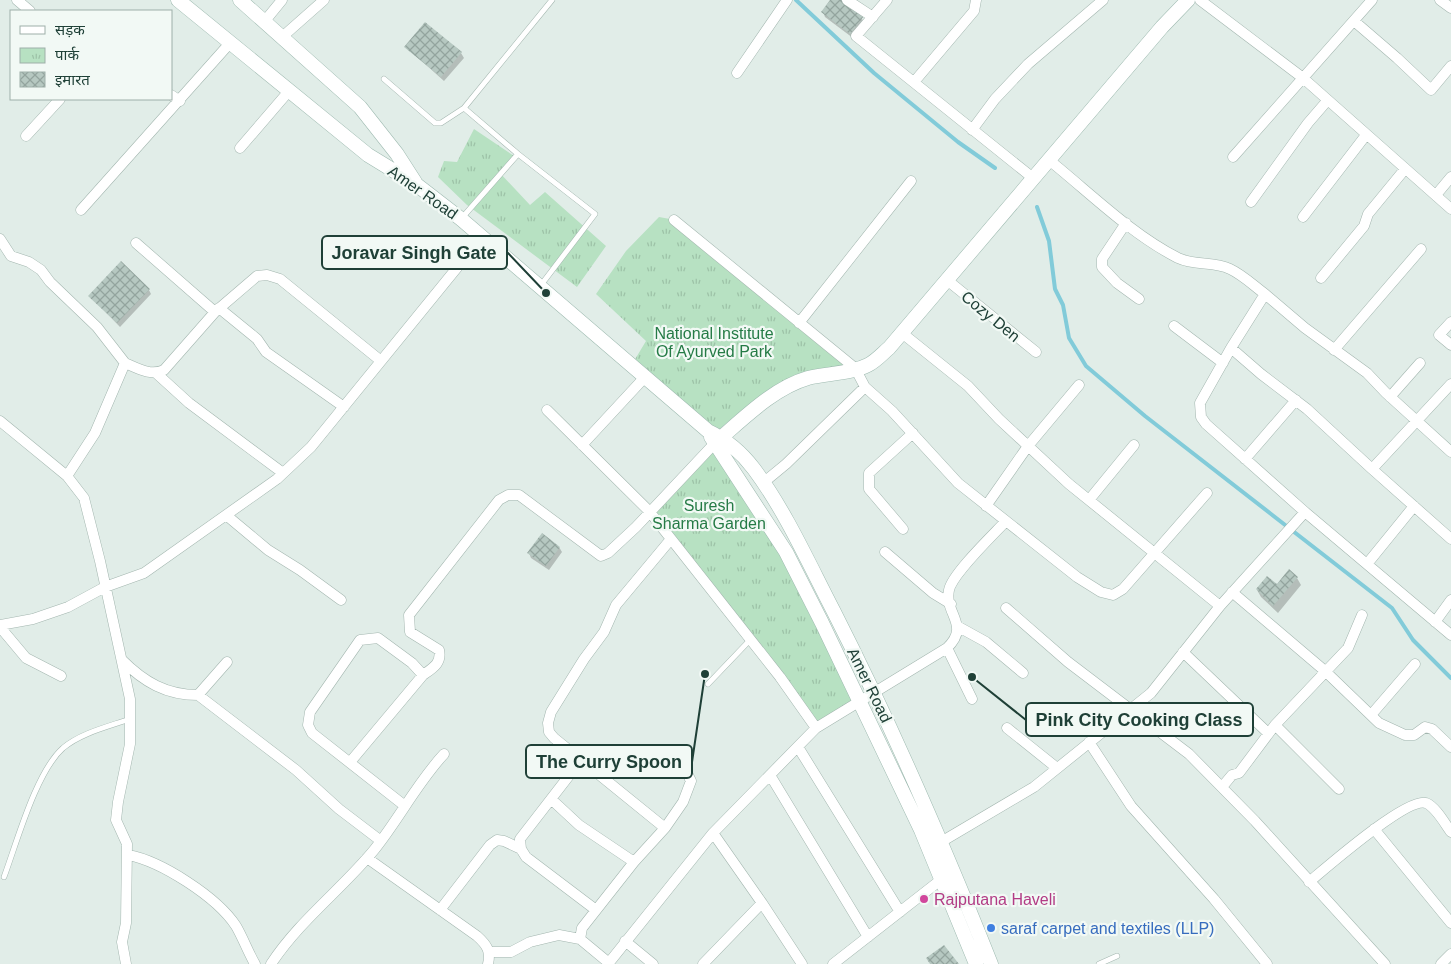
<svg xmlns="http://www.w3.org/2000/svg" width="1451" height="964" viewBox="0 0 1451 964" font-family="Arial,'Noto Sans Devanagari',sans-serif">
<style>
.park{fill:url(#park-tufts)}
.shadow{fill:#0003}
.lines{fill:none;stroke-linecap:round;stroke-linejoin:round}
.stream{stroke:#82cbd9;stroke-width:4}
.building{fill:url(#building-cross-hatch)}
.lane-casing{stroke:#a3b6af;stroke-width:6}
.street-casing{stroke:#a3b6af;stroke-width:11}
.secondary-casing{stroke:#9ebab0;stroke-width:15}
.lane{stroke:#fff;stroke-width:5}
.street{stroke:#fff;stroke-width:10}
.secondary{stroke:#fff;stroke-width:14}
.hotel-dot{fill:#d1479c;stroke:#f2f9f5;stroke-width:2}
.shop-dot{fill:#3f7fe0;stroke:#f2f9f5;stroke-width:2}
.labels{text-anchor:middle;stroke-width:4.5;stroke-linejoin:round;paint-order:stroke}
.street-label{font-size:16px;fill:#1f4037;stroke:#f2f9f5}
.park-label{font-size:16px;fill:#257b46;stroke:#f2f9f5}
.hotel-label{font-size:16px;fill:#b23c85;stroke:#f2f9f5;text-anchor:start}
.shop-label{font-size:16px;fill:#366cbe;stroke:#f2f9f5;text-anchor:start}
.leader{fill:none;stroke:#1f4037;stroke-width:2}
.callout-dot{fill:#1f4037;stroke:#f2f9f5;stroke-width:2}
.callout{fill:#f2f9f5;stroke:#1f4037;stroke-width:2}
.callout-label{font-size:18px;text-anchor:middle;font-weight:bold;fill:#1f4037}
</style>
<defs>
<pattern id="park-tufts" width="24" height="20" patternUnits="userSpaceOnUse" patternTransform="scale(1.25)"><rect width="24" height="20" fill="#b7e1c2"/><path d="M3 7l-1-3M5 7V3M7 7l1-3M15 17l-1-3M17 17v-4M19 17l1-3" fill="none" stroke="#9dc2a7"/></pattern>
<pattern id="building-cross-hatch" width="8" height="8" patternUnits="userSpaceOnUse" patternTransform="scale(1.25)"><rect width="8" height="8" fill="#b6c8c1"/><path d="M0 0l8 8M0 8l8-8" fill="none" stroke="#93a49e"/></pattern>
</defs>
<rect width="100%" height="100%" fill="#e1ede8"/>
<path class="park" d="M 474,129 L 514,156 L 499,172 L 530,205 L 545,192 L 606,246 L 577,287 L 467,205 L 438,177 L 444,161 L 457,162 Z
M 659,217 L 670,219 L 845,366 L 768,394 L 736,415 L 716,432 L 634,361 L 646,341 L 596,294 L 626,251 Z
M 716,452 L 782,553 L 856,700 L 819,723 L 653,512 L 711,453 Z"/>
<path class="shadow" d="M 832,0 L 841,0 L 865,22 L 853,38 L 825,17 L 823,12 Z
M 406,47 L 461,53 L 464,58 L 444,81 Z
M 149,290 L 151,294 L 120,327 L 90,296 Z
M 559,547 L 562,552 L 549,570 L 531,558 L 529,553 Z
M 1297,578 L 1301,585 L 1278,613 L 1261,597 L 1257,590 L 1277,586 Z"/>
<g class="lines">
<path class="stream" d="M 796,0 L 874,73 L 958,142 L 995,168
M 1037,207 L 1049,241 L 1055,289 L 1063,305 L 1069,338 L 1086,366 L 1145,416 L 1392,608 L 1413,640 L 1451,678"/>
</g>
<path class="building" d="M 830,0 L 843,0 L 864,16 L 850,34 L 821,12 Z
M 425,22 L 462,52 L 441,77 L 404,47 Z
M 121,261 L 150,289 L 117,323 L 88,296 Z
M 542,533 L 560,547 L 546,566 L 527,553 Z
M 1289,569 L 1298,577 L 1273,606 L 1256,589 L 1267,576 L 1277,584 Z
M 944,945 L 959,964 L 930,964 L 926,958 Z"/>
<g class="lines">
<g class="lane-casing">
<path id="lane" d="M 384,79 L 435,123 L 441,123 L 464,108
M 518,154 L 595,214 L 541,285
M 461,219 L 518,154 L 464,108 L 552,0
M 708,684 L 750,640
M 4,877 C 17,842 36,772 63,748 C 81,733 107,727 130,719
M 1099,964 L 1117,956"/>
</g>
<g class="street-casing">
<path id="street" d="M 17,0 L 30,11
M 847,0 L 873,17
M 887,0 L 856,36 L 1033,178
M 1200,0 L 1303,78 L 1451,209
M 1440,0 L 1451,8
M 1354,21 L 1397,58 L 1431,90 L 1451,66
M 264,22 L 282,0
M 281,38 L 324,0
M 737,73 L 787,0
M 914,82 L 974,11 L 976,0
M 171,95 L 180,101
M 972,130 L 995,99 L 1028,64 L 1103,0
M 26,136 L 60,99
M 240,148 L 289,91
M 1233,157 L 1372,0
M 1049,160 C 1090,193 1131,234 1178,258 C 1195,266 1214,261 1230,269 C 1243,275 1254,286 1265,294
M 1436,195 L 1451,177
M 1251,202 L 1308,123 L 1327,101
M 81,210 L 230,43
M 1303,217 L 1366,135
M 674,220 L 855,368 L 865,387 L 892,411 L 958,483 L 1077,577 L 1101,592 L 1113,595 L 1123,589 L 1207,493
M 1126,223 L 1102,259 L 1102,267 L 1117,283 L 1139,299
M 0,239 L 11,256 L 29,262 L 41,270 L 50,282 L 97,327 L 125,363 L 95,433 L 67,476
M 136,243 L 215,312
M 1321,278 L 1364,226 L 1368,214 L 1405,169
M 947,280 L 1036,352
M 219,308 L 257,339 L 266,352 L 344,407
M 1451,322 L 1439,335 L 1451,345
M 799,323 L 911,181
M 1174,326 L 1223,363
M 902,333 L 968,386 L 999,419 L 1069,484 L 1220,606
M 1231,348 L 1265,294 L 1305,328 L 1367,373 L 1386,393 L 1451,452
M 1334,350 L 1421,249
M 125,363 C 139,369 150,376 164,370 L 215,312 L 257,276 L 267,275 L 280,279 L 381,361
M 156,373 L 189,403 L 283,473
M 1451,384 L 1372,469 L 1307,409 L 1261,374 L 1231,348 L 1200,403 L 1201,417 L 1206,424 L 1305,512 L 1451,635
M 1390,397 L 1420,363
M 547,410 L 649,511 L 780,677 L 816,728
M 0,421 L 67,476 L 84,498 L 100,561 L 130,699 L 130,744 L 118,802 L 116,820 L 127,844 L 126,923 L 122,942 L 126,964
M 582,445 L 645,377
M 1245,459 L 1296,400
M 1372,469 L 1451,539
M 763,483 L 786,464 L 865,387
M 1089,500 L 1134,445
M 986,506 L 1028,446 L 1079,385
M 226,515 L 268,550 L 300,570 L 341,600
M 903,529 L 869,489 L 869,473 L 913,433
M 885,552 L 933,593 L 951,604
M 1367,564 L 1414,506
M 1232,592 L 1325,671 L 1379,723 L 1405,735 L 1414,735 L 1425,727 L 1432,729 L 1451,747
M 1006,608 L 1068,662 L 1189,754 L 1255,821 L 1385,964
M 1435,622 L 1451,600
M 0,625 L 33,619 L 68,607 L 105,587 L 144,573 L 277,479 L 311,447 L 482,237
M 957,626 L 986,642 L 1023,673
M 0,627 L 26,658 L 61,676
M 947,648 L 972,699
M 1183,652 L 1268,733
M 122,660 C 144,682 166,695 198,695 L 296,770 L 339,809 L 381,841
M 423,675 C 433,668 442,663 439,650 L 410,632 L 409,615 L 499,500 L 508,495 L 519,495 L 601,556 L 608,553 L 636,527 L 714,444
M 198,695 L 227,662
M 1371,715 L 1415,664
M 1275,725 L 1339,789
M 1007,728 L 1057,768
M 1089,742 L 1131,806 L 1214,899 L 1267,964
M 798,747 L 900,912
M 662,753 L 688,775 L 691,781 L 683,802 L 665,828
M 582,759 L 520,839 L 521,849 L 526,857 L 596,910
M 351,761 L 423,675 L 412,663 L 378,638 L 360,640 L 310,712 L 308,725 L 312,733 L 405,806
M 770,775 L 868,937
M 1222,787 L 1232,775 L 1239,773 L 1275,725 L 1348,648 L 1362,615
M 551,799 L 579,825 L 634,862
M 1374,829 L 1451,923
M 941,842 L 1034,787 L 1151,693 L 1220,606 L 1305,512
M 128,855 C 161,861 217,897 236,926 C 243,938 248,952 255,964
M 367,858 L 477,936 C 487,945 491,951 488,964
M 1309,882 C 1327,867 1407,797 1426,803 C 1436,807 1445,824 1451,832
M 762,903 L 713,833 L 816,728 L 947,648 C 971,625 944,614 949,590 C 952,574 993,535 1006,521
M 440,910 L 490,845 L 497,840 L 504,841 L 521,849
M 625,941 L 653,964
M 490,952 L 511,952 L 530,942 L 559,935 L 580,939
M 609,963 L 580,939 L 582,928 L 634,862 L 665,828 L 554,738 L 549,732 L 548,723 L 551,712 L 584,659 L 604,632 L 616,605 L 671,539
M 271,964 C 299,921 342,889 374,850 C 399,819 417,783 444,754
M 608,964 L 713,833
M 703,964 L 762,903 L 802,964
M 833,964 L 947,875
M 1441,964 L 1451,954"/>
</g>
<g class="secondary-casing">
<path id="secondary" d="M 178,0 L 368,155 L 417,185 L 461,219 L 708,431 C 727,440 742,453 754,469 C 786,512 809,564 834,612 C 892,726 943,844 991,964
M 240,0 L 360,107 L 397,154 L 415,182
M 711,437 L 786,552 L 822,623 L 921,830 L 976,964
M 715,443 C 742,420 773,388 808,378 C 828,373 850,374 868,365 C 876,361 883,353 889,348 L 1162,27 L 1188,0"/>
</g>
<use href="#lane" class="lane"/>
<use href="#street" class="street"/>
<use href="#secondary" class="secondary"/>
</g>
<circle class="hotel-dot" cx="924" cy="899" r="5"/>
<circle class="shop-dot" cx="991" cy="928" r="5"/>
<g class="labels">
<g class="street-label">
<text transform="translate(423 192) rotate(35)" y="6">Amer Road</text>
<text transform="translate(991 316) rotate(39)" y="6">Cozy Den</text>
<text transform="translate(870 685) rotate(64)" y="6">Amer Road</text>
</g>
<g class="park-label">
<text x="714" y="339">National Institute<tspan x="714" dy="18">Of Ayurved Park</tspan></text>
<text x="709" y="511">Suresh<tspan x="709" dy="18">Sharma Garden</tspan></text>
</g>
<g class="hotel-label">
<text x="934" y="905">Rajputana Haveli</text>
</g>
<g class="shop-label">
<text x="1001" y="934">saraf carpet and textiles (LLP)</text>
</g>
</g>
<path class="leader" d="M546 293L507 252M972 677L1026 720M705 674L692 762"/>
<g class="callout-dot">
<circle cx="546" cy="293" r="5"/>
<circle cx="972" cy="677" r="5"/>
<circle cx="705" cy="674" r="5"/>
</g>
<g class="callout">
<rect x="322" y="236" width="185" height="33" rx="5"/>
<rect x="1026" y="703" width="227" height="33" rx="5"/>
<rect x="526" y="745" width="166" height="33" rx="5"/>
</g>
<g class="callout-label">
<text x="414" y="259">Joravar Singh Gate</text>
<text x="1139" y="726">Pink City Cooking Class</text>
<text x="609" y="768">The Curry Spoon</text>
</g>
<rect x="10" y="10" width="162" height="90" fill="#f2f9f5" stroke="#9eafa9"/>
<rect x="20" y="26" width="25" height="8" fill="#ffffff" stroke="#9eafa9"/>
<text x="55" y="35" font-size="15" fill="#1f4037">सड़क</text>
<rect x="20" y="48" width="25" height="15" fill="url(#park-tufts)" stroke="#9eafa9"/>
<text x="55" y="60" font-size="15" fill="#1f4037">पार्क</text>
<rect x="20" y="72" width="25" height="15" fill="url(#building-cross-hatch)" stroke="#9eafa9"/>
<text x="55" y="85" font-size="15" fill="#1f4037">इमारत</text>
</svg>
